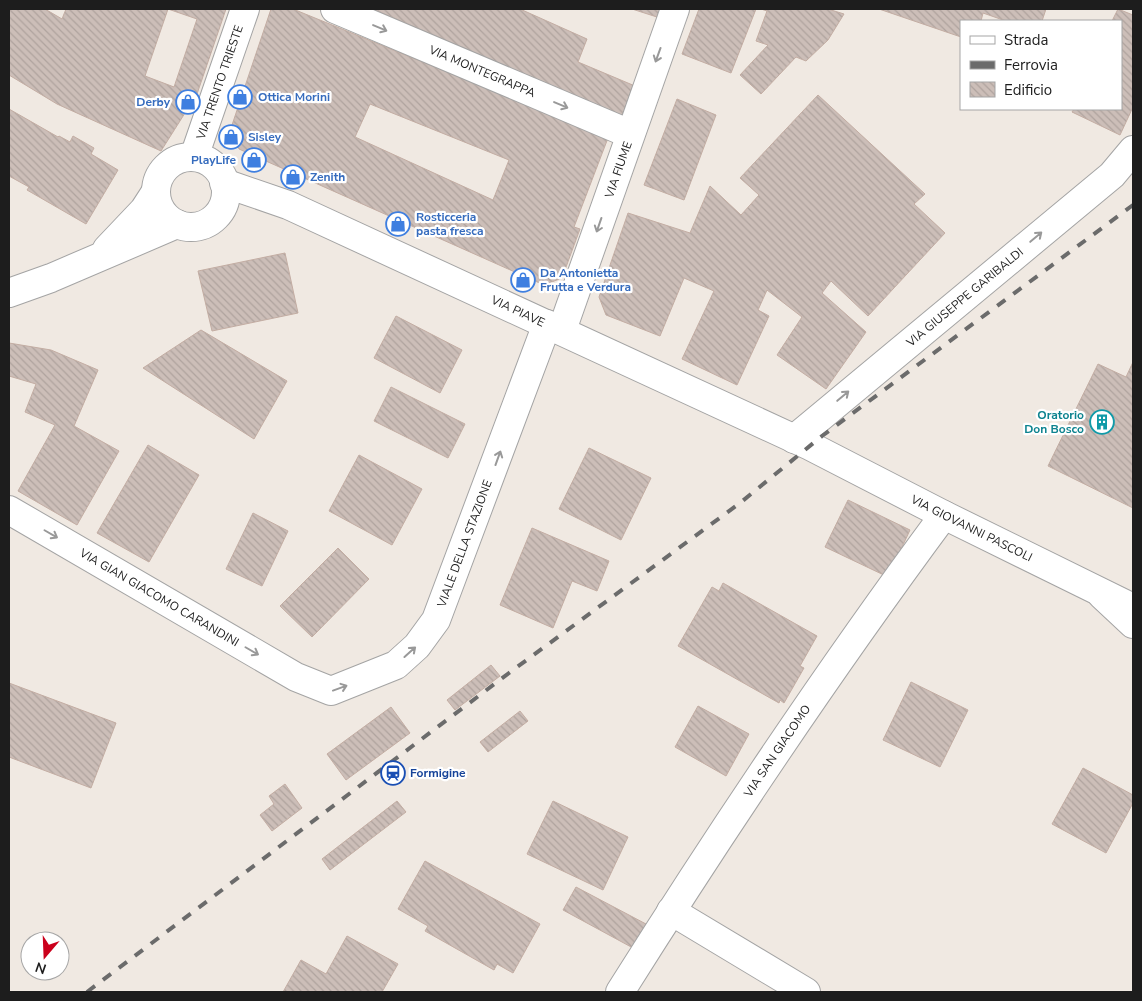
<svg xmlns="http://www.w3.org/2000/svg" width="1142" height="1001" viewBox="0 0 1142 1001" font-family="'Nunito Sans',sans-serif">
<style>
.building{fill:url(#building-back-hatch);stroke:#c3ada3;fill-rule:evenodd}
.lines{fill:none;stroke-linecap:round;stroke-linejoin:round}
.minor-casing{stroke:#a4a4a4;stroke-width:30}
.tertiary-casing{stroke:#a4a4a4;stroke-width:30}
.minor{stroke:#fff;stroke-width:28}
.tertiary{stroke:#fff;stroke-width:28}
.rail{stroke:#6b6b6b;stroke-width:4;stroke-dasharray:10 10;stroke-linecap:butt}
.oneway{stroke:#999}
.labels{text-anchor:middle;stroke-width:4.5;stroke-linejoin:round;paint-order:stroke}
.street-label{font-size:12px;fill:#1d1d1d;stroke:#fff}
.shop-label{font-size:12px;font-weight:bold;fill:#366cbe;stroke:#fff;text-anchor:start}
.culture-label{font-size:12px;font-weight:bold;fill:#0d838f;stroke:#fff;text-anchor:end}
.transit-label{font-size:12px;font-weight:bold;fill:#164399;stroke:#fff;text-anchor:start}
</style>
<defs>
<pattern id="building-back-hatch" width="6" height="6" patternUnits="userSpaceOnUse" patternTransform="scale(1.25)"><rect width="6" height="6" fill="#ccbeb8"/><path d="M-1 5l2 2M0 0l6 6M5-1l2 2" fill="none" stroke="#afa39e"/></pattern>
</defs>
<rect width="100%" height="100%" fill="#f0e9e2"/>
<path class="building" d="M 9,9 L 45,9 L 62,19 L 66,9 L 226,9 L 197,94 L 161,151 L 57,104 L 9,75 ZM 168,9 L 197,19 L 174,87 L 145,76 Z
M 271,9 L 293,9 L 608,138 L 574,227 L 580,229 L 562,278 L 544,285 L 239,149 L 231,128 ZM 370,104 L 509,160 L 493,200 L 355,137 Z
M 373,9 L 520,9 L 587,39 L 578,62 L 635,86 L 622,116 Z
M 632,9 L 663,9 L 660,18 Z
M 699,9 L 756,9 L 731,73 L 682,54 Z
M 761,9 L 828,9 L 844,14 L 828,40 L 806,61 L 796,57 L 761,94 L 740,75 L 768,45 L 756,41 L 767,11 Z
M 879,9 L 1046,9 L 1042,21 L 1006,21 L 983,13 L 981,21 L 961,21 L 961,37 Z
M 1118,9 L 1133,15 L 1133,107 L 1120,135 L 1072,112 L 1074,109 L 1121,109 L 1121,21 L 1112,21 Z
M 818,95 L 925,194 L 914,204 L 945,233 L 868,316 L 831,281 L 822,293 L 866,332 L 826,389 L 777,355 L 802,317 L 767,290 L 758,310 L 769,316 L 737,385 L 682,359 L 714,291 L 684,278 L 660,336 L 606,315 L 599,297 L 628,213 L 690,233 L 710,186 L 741,215 L 759,195 L 740,178 Z
M 677,99 L 716,115 L 684,200 L 644,185 Z
M 9,109 L 58,137 L 59,136 L 70,142 L 73,136 L 94,148 L 91,154 L 118,170 L 86,224 L 27,190 L 29,187 L 9,176 Z
M 285,253 L 298,313 L 212,331 L 198,271 Z
M 396,316 L 462,350 L 440,393 L 374,358 Z
M 201,330 L 287,381 L 254,439 L 143,368 Z
M 9,343 L 51,350 L 98,370 L 74,426 L 119,451 L 77,525 L 18,491 L 55,425 L 25,412 L 36,384 L 9,376 Z
M 1133,362 L 1133,508 L 1048,466 L 1098,364 L 1126,377 Z
M 391,387 L 465,424 L 448,458 L 374,421 Z
M 148,445 L 199,475 L 149,562 L 97,533 Z
M 589,448 L 651,478 L 621,540 L 559,509 Z
M 359,455 L 422,489 L 392,545 L 329,511 Z
M 848,500 L 910,530 L 888,577 L 825,547 Z
M 253,513 L 288,531 L 262,586 L 226,569 Z
M 532,528 L 609,561 L 597,591 L 572,581 L 553,628 L 500,605 Z
M 338,548 L 369,579 L 312,637 L 280,606 Z
M 723,583 L 817,636 L 800,666 L 804,668 L 784,703 L 780,700 L 779,703 L 678,646 L 712,587 L 719,591 Z
M 491,665 L 500,676 L 455,710 L 447,700 Z
M 911,682 L 968,710 L 940,767 L 883,740 Z
M 9,683 L 116,723 L 91,788 L 9,757 Z
M 698,706 L 749,734 L 726,776 L 675,747 Z
M 391,707 L 410,733 L 346,780 L 327,754 Z
M 520,711 L 528,721 L 488,752 L 480,742 Z
M 1083,768 L 1133,795 L 1133,803 L 1106,853 L 1052,824 Z
M 285,784 L 302,808 L 272,831 L 260,815 L 274,804 L 269,796 Z
M 397,801 L 406,812 L 330,870 L 322,859 Z
M 553,801 L 628,837 L 603,890 L 527,854 Z
M 425,861 L 540,924 L 513,973 L 497,964 L 494,970 L 425,931 L 428,926 L 398,909 Z
M 576,887 L 646,924 L 633,948 L 563,910 Z
M 347,936 L 398,964 L 382,992 L 283,992 L 301,960 L 326,974 Z"/>
<g class="lines">
<g class="minor-casing">
<g id="minor">
<path id="s1" d="M 335,9 L 630,134"/>
<path id="s2" d="M 194,157 L 245,9"/>
<path id="s3" d="M 562,330 L 675,9"/>
<path id="s4" d="M 794,439 L 1112,175 L 1133,150"/>
<path id="s5" d="M 9,510 L 296,677 L 331,691 L 396,665 L 417,646 L 436,620 L 547,324"/>
<path d="M 1102,595 L 1133,624"/>
<path d="M 671,911 L 806,992"/>
<path id="s6" d="M 620,992 C 722,830 829,670 944,515"/>
</g>
</g>
<g class="tertiary-casing">
<g id="tertiary">
<circle cx="191" cy="192" r="35"/>
<path id="s7" d="M 224,183 L 288,205 L 810,446 L 944,515 L 1133,608"/>
<path d="M 107,249 L 144,210 L 155,193"/>
<path d="M 9,293 L 51,278 L 177,224"/>
</g>
</g>
<use href="#minor" class="minor"/>
<use href="#tertiary" class="tertiary"/>
<path class="rail" d="M 87,992 L 509,673 L 740,503 L 822,436 L 1133,205"/>
</g>
<defs><path id="oneway-shaft" d="M-6 0H5M1.5-3L5.5 0L1.5 3" fill="none" stroke-width="1.6" stroke-linecap="round" stroke-linejoin="round" transform="scale(1.25)"/></defs>
<g class="oneway">
<use href="#oneway-shaft" transform="translate(380 28) rotate(23)"/>
<use href="#oneway-shaft" transform="translate(658 55) rotate(110)"/>
<use href="#oneway-shaft" transform="translate(561 105) rotate(23)"/>
<use href="#oneway-shaft" transform="translate(599 225) rotate(109)"/>
<use href="#oneway-shaft" transform="translate(1036 237) rotate(-40)"/>
<use href="#oneway-shaft" transform="translate(843 396) rotate(-40)"/>
<use href="#oneway-shaft" transform="translate(498 458) rotate(-70)"/>
<use href="#oneway-shaft" transform="translate(51 534) rotate(30)"/>
<use href="#oneway-shaft" transform="translate(252 651) rotate(30)"/>
<use href="#oneway-shaft" transform="translate(410 652) rotate(-42)"/>
<use href="#oneway-shaft" transform="translate(340 688) rotate(-20)"/>
</g>
<defs>
<g id="shop-ring" transform="scale(1.25)"><circle r="9.5" fill="#fff" stroke="#3f7fe0" stroke-width="1.5"/><path d="M-5-2.5h2.3a2.7 3.5 0 0 1 5.4 0H5L5.5 6h-11ZM-1.5-2.5h3a1.5 2.3 0 0 0-3 0Z" fill="#3f7fe0"/></g>
<g id="building-ring" transform="scale(1.25)"><circle r="9.5" fill="#fff" stroke="#0f9aa8" stroke-width="1.5"/><path d="M-4-6H4V6H1V3H-1V6H-4ZM-2.5-4.3h1.7v1.8h-1.7ZM.8-4.3h1.7v1.8H.8ZM-2.5-1h1.7V.8h-1.7ZM.8-1h1.7V.8H.8Z" fill="#0f9aa8"/></g>
<g id="station-ring" transform="scale(1.25)"><circle r="9.5" fill="#fff" stroke="#1a4fb4" stroke-width="1.5"/><path d="M-3-6H3Q5-6 5-4V2Q5 4 3 4L4.5 6H3L1.5 4h-3L-3 6H-4.5L-3 4Q-5 4-5 2V-4Q-5-6-3-6ZM-3.5-4v3h7v-3ZM-3.5 1v1.5H-2V1ZM2 1v1.5H3.5V1Z" fill="#1a4fb4"/></g>
</defs>
<g fill-rule="evenodd">
<use href="#shop-ring" x="240" y="97"/>
<use href="#shop-ring" x="188" y="102"/>
<use href="#shop-ring" x="231" y="137"/>
<use href="#shop-ring" x="254" y="160"/>
<use href="#shop-ring" x="293" y="177"/>
<use href="#shop-ring" x="398" y="224"/>
<use href="#shop-ring" x="523" y="280"/>
<use href="#building-ring" x="1102" y="422"/>
<use href="#station-ring" x="393" y="773"/>
</g>
<g class="labels">
<g class="street-label">
<text dy="4" stroke="none"><textPath href="#s1" startOffset="160">VIA MONTEGRAPPA</textPath></text>
<text dy="4" stroke="none"><textPath href="#s2" startOffset="79">VIA TRENTO TRIESTE</textPath></text>
<text dy="4" stroke="none"><textPath href="#s3" startOffset="170">VIA FIUME</textPath></text>
<text dy="4" stroke="none"><textPath href="#s4" startOffset="222">VIA GIUSEPPE GARIBALDI</textPath></text>
<text dy="4" stroke="none"><textPath href="#s7" startOffset="321">VIA PIAVE</textPath></text>
<text dy="4" stroke="none"><textPath href="#s7" startOffset="824">VIA GIOVANNI PASCOLI</textPath></text>
<text dy="4" stroke="none"><textPath href="#s5" startOffset="582">VIALE DELLA STAZIONE</textPath></text>
<text dy="4" stroke="none"><textPath href="#s5" startOffset="174">VIA GIAN GIACOMO CARANDINI</textPath></text>
<text dy="4" stroke="none"><textPath href="#s6" startOffset="288">VIA SAN GIACOMO</textPath></text>
</g>
<g class="shop-label">
<text x="258" y="101">Ottica Morini</text>
<text x="170" y="106" text-anchor="end">Derby</text>
<text x="248" y="141">Sisley</text>
<text x="236" y="164" text-anchor="end">PlayLife</text>
<text x="310" y="181">Zenith</text>
<text x="416" y="221">Rosticceria<tspan x="416" dy="14">pasta fresca</tspan></text>
<text x="540" y="277">Da Antonietta<tspan x="540" dy="14">Frutta e Verdura</tspan></text>
</g>
<g class="culture-label">
<text x="1084" y="419">Oratorio<tspan x="1084" dy="14">Don Bosco</tspan></text>
</g>
<g class="transit-label">
<text x="410" y="777">Formigine</text>
</g>
</g>
<rect width="1142" height="1001" fill="none" stroke="#1d1d1d" stroke-width="20"/>
<rect x="960" y="20" width="162" height="90" fill="#ffffff" stroke="#a5a5a5"/>
<rect x="970" y="36" width="25" height="8" fill="#ffffff" stroke="#a5a5a5"/>
<text x="1004" y="45" font-size="15" fill="#1d1d1d">Strada</text>
<rect x="970" y="61" width="25" height="8" fill="#6b6b6b" stroke="#a5a5a5"/>
<text x="1004" y="70" font-size="15" fill="#1d1d1d">Ferrovia</text>
<rect x="970" y="82" width="25" height="15" fill="url(#building-back-hatch)" stroke="#a5a5a5"/>
<text x="1004" y="95" font-size="15" fill="#1d1d1d">Edificio</text>
<g transform="translate(45 956) rotate(199)"><circle r="24" fill="#ffffff" stroke="#a5a5a5"/>
<path d="M0-4L9 19L0 12L-9 19Z" fill="#cb001c"/>
<text y="-8" font-size="14" font-weight="bold" text-anchor="middle" fill="#1d1d1d">N</text>
</g>
</svg>
